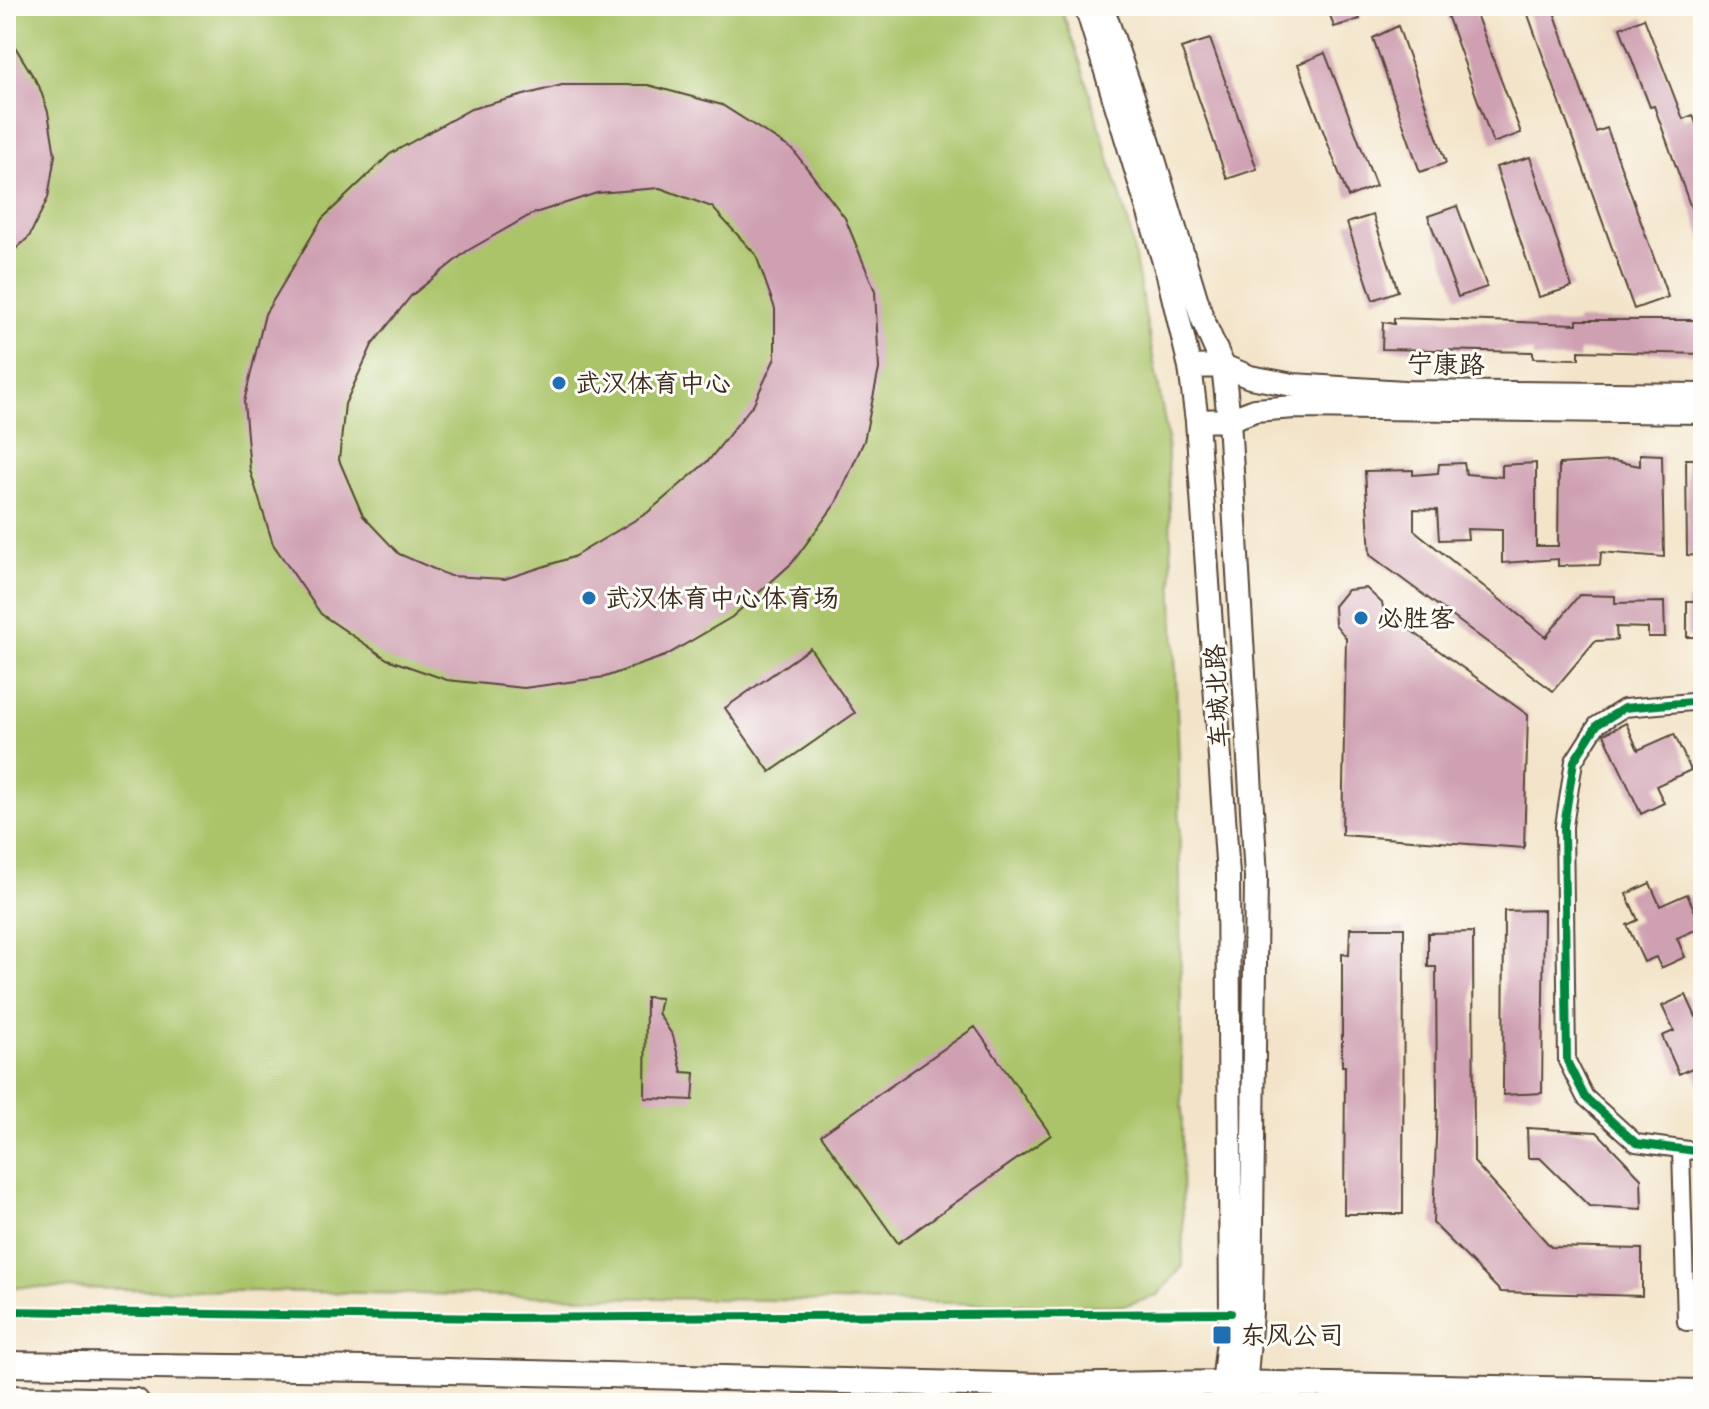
<svg xmlns="http://www.w3.org/2000/svg" width="1709" height="1409" viewBox="0 0 1709 1409" font-family="Delius,'LXGW WenKai TC',sans-serif">
<style>
.green{fill:#abc46a;stroke:#737744;stroke-width:2}
.building{fill:#cfa0b2;fill-rule:evenodd}
.lines{fill:none;stroke-linecap:round;stroke-linejoin:round}
.street-casing{stroke:#574638;stroke-width:20}
.secondary-casing{stroke:#574638;stroke-width:26}
.primary-casing{stroke:#574638;stroke-width:28}
.highway-casing{stroke:#574638;stroke-width:32}
.street{stroke:#fff;stroke-width:16}
.secondary{stroke:#fff;stroke-width:22}
.primary{stroke:#fff;stroke-width:24}
.highway{stroke:#fff;stroke-width:28}
.quiet{stroke:#55ab43;stroke-width:6;stroke-dasharray:12 6;stroke-linecap:butt}
.cycleway-casing{stroke:#fdfcf7;stroke-width:13}
.cycleway{stroke:#00873e;stroke-width:8}
.poi-dot{fill:#1f6fb2;stroke:#fdfcf7;stroke-width:3}
.labels{text-anchor:middle;stroke-width:6;stroke-linejoin:round;paint-order:stroke}
.street-label{font-size:26px;fill:#3b2a1e;stroke:#fdfcf7}
.poi-label{font-size:26px;fill:#3b2a1e;stroke:#fdfcf7;text-anchor:start}
</style>
<rect width="100%" height="100%" fill="#fdfcf7"/>
<filter id="ink" filterUnits="userSpaceOnUse"><feTurbulence type="fractalNoise" baseFrequency=".0125" numOctaves="2"/><feDisplacementMap in="SourceGraphic" scale="16" xChannelSelector="R" yChannelSelector="G"/><feConvolveMatrix kernelMatrix="1 2 1 2 8 2 1 2 1" color-interpolation-filters="sRGB"/></filter>
<filter id="wash" filterUnits="userSpaceOnUse"><feTurbulence type="fractalNoise" baseFrequency=".006" numOctaves="4" result="noise"/><feDisplacementMap in="SourceGraphic" scale="32" xChannelSelector="R" yChannelSelector="G"/><feGaussianBlur stdDeviation="1.8" result="paint"/><feColorMatrix in="noise" values="0 0 0 0 0 0 0 0 0 0 0 0 0 0 0 0 0 1.4 0 .05"/><feComposite in="paint" operator="in"/></filter>
<g filter="url(#wash)">
<rect width="100%" height="100%" fill="#f3e4c9"/>
<path class="green" d="M 6,6 L 1060,6 L 1081,64 L 1129,225 L 1167,434 L 1179,762 L 1183,1266 L 1157,1296 L 1122,1306 L 6,1287 Z"/>
<g id="blocks">
<path class="building" d="M 1327,6 L 1355,6 L 1360,19 L 1334,27 Z
M 1460,6 L 1473,6 L 1521,133 L 1493,143 L 1446,12 Z
M 1533,6 L 1552,6 L 1596,132 L 1607,128 L 1668,297 L 1634,309 L 1526,9 Z
M 1644,18 L 1683,119 L 1693,115 L 1703,144 L 1703,241 L 1654,106 L 1650,107 L 1620,28 Z
M 1398,26 L 1446,163 L 1420,172 L 1373,38 Z
M 6,32 L 39,86 L 48,112 L 55,155 L 48,198 L 29,237 L 6,258 Z
M 1210,39 L 1257,169 L 1227,179 L 1181,48 Z
M 1325,53 L 1376,186 L 1348,197 L 1298,64 Z
M 562,85 L 648,85 L 722,105 L 793,150 L 845,218 L 875,291 L 879,369 L 864,441 L 836,503 L 792,563 L 732,617 L 665,656 L 605,677 L 524,688 L 447,680 L 387,659 L 321,614 L 273,544 L 250,470 L 244,402 L 265,314 L 322,219 L 390,154 L 471,109 ZM 660,188 L 712,207 L 756,255 L 775,309 L 775,358 L 754,403 L 709,460 L 647,513 L 573,557 L 505,579 L 450,576 L 399,554 L 363,516 L 339,460 L 345,404 L 372,345 L 411,296 L 467,251 L 532,214 L 597,193 Z
M 1530,157 L 1572,287 L 1539,297 L 1496,167 Z
M 1457,206 L 1487,287 L 1458,297 L 1428,216 Z
M 1373,215 L 1398,291 L 1373,300 L 1347,223 Z
M 1394,318 L 1577,324 L 1577,320 L 1703,320 L 1703,354 L 1579,351 L 1579,359 L 1533,358 L 1533,352 L 1382,349 L 1383,322 L 1394,324 Z
M 1640,454 L 1662,455 L 1664,557 L 1601,552 L 1600,565 L 1558,566 L 1558,559 L 1502,563 L 1502,530 L 1467,529 L 1468,539 L 1439,540 L 1437,510 L 1414,509 L 1414,530 L 1546,637 L 1579,595 L 1615,596 L 1615,603 L 1664,602 L 1665,637 L 1648,637 L 1648,628 L 1616,627 L 1617,640 L 1595,641 L 1553,691 L 1370,555 L 1365,471 L 1413,470 L 1413,475 L 1438,473 L 1439,464 L 1464,463 L 1466,474 L 1502,477 L 1502,465 L 1536,463 L 1536,546 L 1558,546 L 1559,464 L 1614,461 L 1640,466 Z
M 1686,459 L 1703,459 L 1703,556 L 1687,555 Z
M 1366,588 L 1382,603 L 1384,611 L 1528,715 L 1524,848 L 1342,835 L 1346,638 L 1335,624 L 1334,606 L 1347,590 Z
M 1687,601 L 1703,601 L 1703,637 L 1687,637 Z
M 810,648 L 855,713 L 770,772 L 725,708 Z
M 1626,723 L 1638,750 L 1674,734 L 1691,770 L 1656,786 L 1664,803 L 1641,814 L 1604,734 Z
M 1650,883 L 1660,906 L 1687,894 L 1702,927 L 1677,938 L 1685,957 L 1661,968 L 1656,957 L 1644,962 L 1627,925 L 1638,920 L 1626,894 Z
M 1544,910 L 1542,1093 L 1503,1095 L 1504,911 Z
M 1350,928 L 1404,928 L 1403,1214 L 1344,1214 L 1345,1066 L 1342,1066 L 1342,954 L 1349,955 Z
M 1473,932 L 1474,1162 L 1551,1247 L 1642,1249 L 1642,1296 L 1501,1292 L 1433,1223 L 1437,1108 L 1436,967 L 1428,967 L 1428,933 Z
M 1686,995 L 1696,1017 L 1703,1014 L 1703,1093 L 1692,1068 L 1679,1074 L 1662,1036 L 1674,1031 L 1662,1006 Z
M 646,997 L 661,998 L 658,1013 L 673,1036 L 682,1072 L 695,1073 L 693,1100 L 645,1098 Z
M 975,1027 L 1051,1135 L 898,1243 L 821,1135 Z
M 1527,1128 L 1597,1132 L 1641,1178 L 1642,1209 L 1589,1206 L 1540,1158 L 1528,1158 Z"/>
</g>
</g>
<g filter="url(#ink)">
<use href="#blocks" fill-opacity="0" stroke="#574638" stroke-width="2"/>
<g class="lines">
<g class="street-casing">
<path id="street" d="M 1694,6 L 1703,10
M 1703,701 L 1624,708 L 1597,725 L 1574,761 L 1564,826 L 1567,1061 L 1585,1097 L 1636,1143 L 1703,1152
M 1681,1149 L 1686,1322 L 1703,1321"/>
</g>
<g class="secondary-casing">
<path id="secondary" d="M 1086,6 L 1168,275 L 1190,367 L 1197,421 L 1228,875 L 1231,1313 L 1221,1403
M 1102,6 L 1149,143 L 1202,318 L 1223,366 L 1229,420 L 1256,877 L 1251,1313 L 1244,1403
M 1190,367 L 1223,366 L 1250,377 L 1293,385 L 1404,392 L 1703,395
M 1197,421 L 1229,420 L 1255,410 L 1295,407 L 1703,412"/>
</g>
<g class="primary-casing">
<path id="primary" d="M 6,1364 L 365,1369 L 1046,1386 L 1223,1383 L 1703,1392"/>
</g>
<g class="highway-casing">
<path id="highway" d="M 6,1400 L 135,1403"/>
</g>
<use href="#street" class="street"/>
<use href="#secondary" class="secondary"/>
<use href="#primary" class="primary"/>
<use href="#highway" class="highway"/>
<path class="quiet" d="M 1694,6 L 1703,10"/>
<g class="cycleway-casing">
<path id="cycleway" d="M 1703,701 L 1624,708 L 1597,725 L 1574,761 L 1564,826 L 1567,1061 L 1585,1097 L 1636,1143 L 1703,1152
M 6,1311 L 495,1318 L 1231,1313"/>
</g>
<use href="#cycleway" class="cycleway"/>
</g>
</g>
<g class="poi-dot">
<circle cx="559" cy="383" r="8"/>
<circle cx="589" cy="598" r="8"/>
<circle cx="1361" cy="618" r="8"/>
<rect x="1212" y="1325" width="20" height="20" rx="4"/>
</g>
<g class="labels">
<g class="street-label">
<text transform="translate(1446 364) rotate(1)" y="9">宁康路</text>
<text transform="translate(1217 696) rotate(-93)" y="9">车城北路</text>
</g>
<g class="poi-label">
<text x="575" y="392">武汉体育中心</text>
<text x="605" y="607">武汉体育中心体育场</text>
<text x="1377" y="627">必胜客</text>
<text x="1240" y="1344">东风公司</text>
</g>
</g>
<rect width="1709" height="1409" fill="none" stroke="#fdfcf7" stroke-width="32"/>
</svg>
